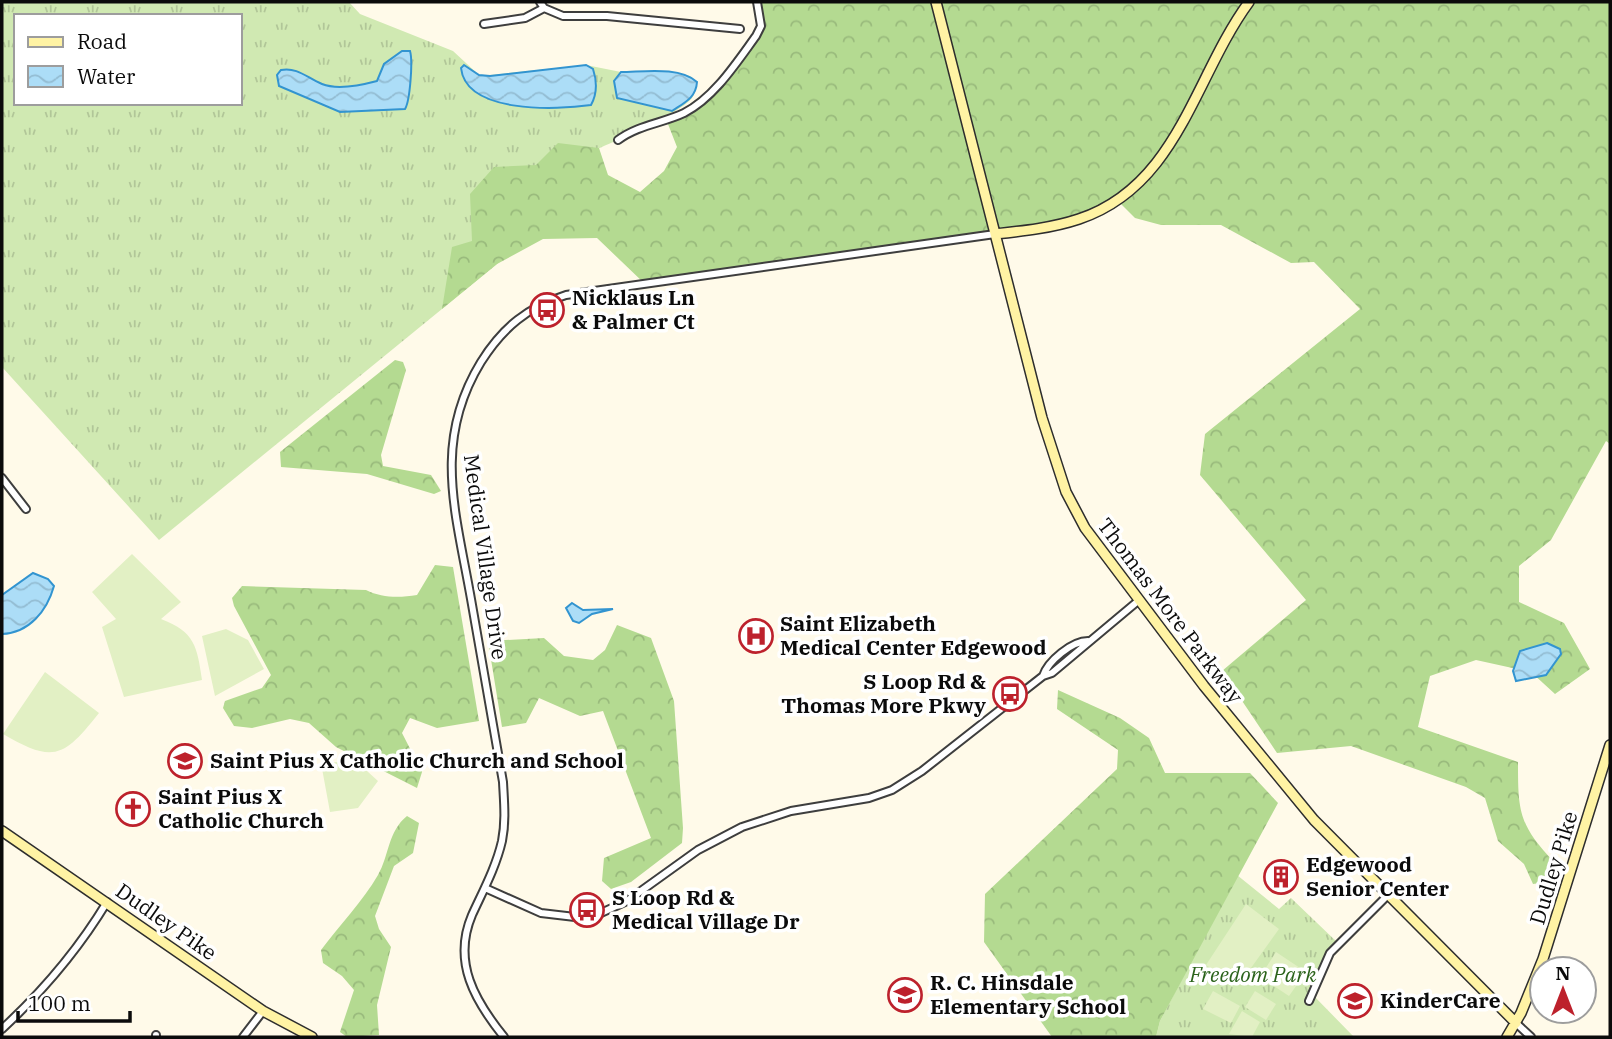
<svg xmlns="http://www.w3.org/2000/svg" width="1612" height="1039" viewBox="0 0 1612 1039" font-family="'IBM Plex Serif',serif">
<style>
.grass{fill:url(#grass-tufts);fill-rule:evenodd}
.forest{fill:url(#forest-crowns)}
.pitch{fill:#e2f0c4}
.water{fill:url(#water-waves);stroke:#3294d0;stroke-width:2}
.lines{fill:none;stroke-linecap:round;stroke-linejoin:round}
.street-casing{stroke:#3e3e3e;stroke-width:10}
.secondary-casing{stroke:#2d2d2d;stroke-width:12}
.street{stroke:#fff;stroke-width:6}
.secondary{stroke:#fff3a4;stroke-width:9}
.labels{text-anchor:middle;stroke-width:7;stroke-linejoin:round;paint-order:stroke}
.poi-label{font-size:21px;font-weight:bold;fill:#0b0b0b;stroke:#fff;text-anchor:start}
.street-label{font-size:21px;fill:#0b0b0b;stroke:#fff}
.park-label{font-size:21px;font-style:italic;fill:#2b631b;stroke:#fff}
</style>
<defs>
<pattern id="grass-tufts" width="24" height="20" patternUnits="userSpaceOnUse" patternTransform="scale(1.75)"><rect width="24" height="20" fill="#d0e9b2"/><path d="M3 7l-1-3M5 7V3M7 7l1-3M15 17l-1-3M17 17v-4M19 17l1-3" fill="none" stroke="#b1c698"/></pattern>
<pattern id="forest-crowns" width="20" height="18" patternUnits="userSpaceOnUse" patternTransform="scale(1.75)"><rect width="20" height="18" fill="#b4da91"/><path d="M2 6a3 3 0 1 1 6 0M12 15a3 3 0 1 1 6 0" fill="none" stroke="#99ba7c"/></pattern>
<pattern id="water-waves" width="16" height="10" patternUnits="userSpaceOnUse" patternTransform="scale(1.75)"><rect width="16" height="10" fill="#acddf7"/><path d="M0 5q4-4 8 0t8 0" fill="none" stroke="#93bcd2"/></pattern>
</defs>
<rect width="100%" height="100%" fill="#fffae9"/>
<path class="grass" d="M 2,2 L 349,2 L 360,14 L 453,51 L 480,76 L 586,65 L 621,72 L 676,73 L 690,76 L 697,82 C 696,87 695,94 692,98 C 677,116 608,144 584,155 L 600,180 L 159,540 L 2,367 ZM 16,16 L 240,16 L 240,103 L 16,103 Z
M 1237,875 L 1279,909 L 1291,898 L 1339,944 L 1330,953 L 1312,994 L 1354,1037 L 1156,1037 L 1160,1021 Z"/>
<path class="forest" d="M 757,2 L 1610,2 L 1610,444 L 1606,441 L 1551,540 L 1519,566 L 1519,602 L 1564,623 L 1590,669 L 1555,694 L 1531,672 L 1476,660 L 1430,676 L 1418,727 L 1518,762 C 1518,812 1519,825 1554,862 L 1554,881 L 1533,884 L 1524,864 L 1498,841 L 1485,798 L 1466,787 L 1351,746 L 1277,753 L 1222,671 L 1306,600 L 1200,475 L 1205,434 L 1360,309 L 1314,262 L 1291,263 L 1221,225 L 1161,225 L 1135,218 L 1118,201 L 1081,219 L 645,284 L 597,238 L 543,239 L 497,264 L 442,309 L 452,247 L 472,241 L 470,194 L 494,167 L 536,165 L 558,143 L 599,148 L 608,175 L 640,192 L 664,171 L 677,147 L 666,119 C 708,105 733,64 760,30 Z
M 395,360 L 403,362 L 406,370 L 381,455 L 383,466 L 431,475 L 441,491 L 434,494 L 367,474 L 281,467 L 280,452 Z
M 435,565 L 453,567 L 479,721 L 437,728 L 410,718 L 402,733 L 422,772 L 417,788 L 336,747 L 309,723 L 290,719 L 252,728 L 234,726 L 223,708 L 225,701 L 262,688 L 271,675 L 234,606 L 232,598 L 242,586 L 366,590 C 382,598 399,598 417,595 Z
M 617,625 L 651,638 L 674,701 L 683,828 L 682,843 L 631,882 L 611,889 L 602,881 L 604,858 L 651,838 L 603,711 L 580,716 L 539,698 L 526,723 L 502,727 L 488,641 L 544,638 L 564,656 L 593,660 L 605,650 Z
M 1058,690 L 1120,718 L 1149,738 L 1165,773 L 1250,773 L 1278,803 L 1160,1021 L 1156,1037 L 1052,1037 L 984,942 L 985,894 L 1117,769 L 1118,750 L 1057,709 Z
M 407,816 L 419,823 L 413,853 L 394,866 L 375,916 L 379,929 L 391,947 L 377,1005 L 379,1035 L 347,1037 L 340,1032 L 354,990 L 342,976 L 323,963 L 321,950 C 339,926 363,901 378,875 C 389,856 388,831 407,816 Z"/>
<path class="pitch" d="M 132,554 L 181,602 L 161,619 C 195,632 197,646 202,680 L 124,697 L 102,627 L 116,619 L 92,592 Z
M 226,629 L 248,640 L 264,669 L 215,696 L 202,636 Z
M 45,672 L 99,713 C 64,757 54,764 3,734 Z
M 356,761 L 378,781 L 358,808 L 330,812 L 321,763 Z
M 1246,904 L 1279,929 L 1238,986 L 1206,965 Z
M 1276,952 L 1306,972 L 1289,996 L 1260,977 Z
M 1213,991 L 1240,1006 L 1231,1023 L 1203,1009 Z
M 1255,991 L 1276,1004 L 1266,1020 L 1245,1007 Z
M 1242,1011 L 1260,1022 L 1252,1037 L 1229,1034 Z"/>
<path class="water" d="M 402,51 L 410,51 C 413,61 410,101 405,109 L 340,112 L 279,86 L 277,75 L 281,70 C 298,67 307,78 322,84 C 337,90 362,85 377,81 L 384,64 Z
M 464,65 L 479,75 L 490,76 L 586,65 L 593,69 C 597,81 597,94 591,105 C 557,110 466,114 461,68 Z
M 621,72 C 643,72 679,66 697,82 C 696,98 684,103 672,111 L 617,98 L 614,81 Z
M 33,573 L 48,579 L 54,586 C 47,611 29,633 2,634 L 2,595 Z
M 572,603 L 583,610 L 613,609 L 592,614 L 579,623 L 573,621 L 566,608 Z
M 1547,643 L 1560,649 L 1561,654 L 1546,675 L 1516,681 L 1513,671 L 1520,651 Z"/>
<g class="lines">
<g class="street-casing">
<path id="street" d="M 540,2 L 544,8 L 563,16 L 607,16 L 740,29
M 484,24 L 525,18 L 544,8
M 618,140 C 638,125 663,123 684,113 C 714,98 737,62 756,36 L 761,26 L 757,2
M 2,478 L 26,509
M 1043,676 C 1048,661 1072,641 1088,641
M 485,888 L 541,913 L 575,917 L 601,913 L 627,901 L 698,850 L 742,827 L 791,811 L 869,798 L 892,790 L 922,771 L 1043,676 L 1052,673 L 1138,601
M 1309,1001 L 1330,953 L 1388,895
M 1516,1023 L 1531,1037
M 2,1029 C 43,991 78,950 107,902
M 156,1035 L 156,1037
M 243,1037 L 263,1011
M 504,1037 C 475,1001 452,962 472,915 C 483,891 496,867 502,841 C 506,821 504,802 503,782 C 492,721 482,660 471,599 C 456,513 432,442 481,362 C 503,327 528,307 566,295 L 995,234"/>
</g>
<g class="secondary-casing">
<path id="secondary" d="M 936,2 L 1042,418 L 1066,492 L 1085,528 L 1204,686 L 1314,820 L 1516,1023
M 995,234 C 1023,231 1052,228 1079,219 C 1178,186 1194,77 1249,2
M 2,831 L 263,1011 L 312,1037
M 1507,1037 L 1521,1013 L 1543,959 L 1610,745"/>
</g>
<use href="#street" class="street"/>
<use href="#secondary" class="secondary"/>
</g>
<defs>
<g id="bus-ring" transform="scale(1.75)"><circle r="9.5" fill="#fff" stroke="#bd212c" stroke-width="1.5"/><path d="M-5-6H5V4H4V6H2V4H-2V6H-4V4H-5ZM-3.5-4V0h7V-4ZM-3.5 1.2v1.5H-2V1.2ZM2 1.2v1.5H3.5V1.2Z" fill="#bd212c"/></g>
<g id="hospital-ring" transform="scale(1.75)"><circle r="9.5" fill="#fff" stroke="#bd212c" stroke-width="1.5"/><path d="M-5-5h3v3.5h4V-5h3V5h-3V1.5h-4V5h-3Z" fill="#bd212c"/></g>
<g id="school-ring" transform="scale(1.75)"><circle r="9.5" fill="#fff" stroke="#bd212c" stroke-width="1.5"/><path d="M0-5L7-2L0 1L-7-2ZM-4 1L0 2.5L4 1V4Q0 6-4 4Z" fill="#bd212c"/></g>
<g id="church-ring" transform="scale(1.75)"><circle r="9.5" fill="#fff" stroke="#bd212c" stroke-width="1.5"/><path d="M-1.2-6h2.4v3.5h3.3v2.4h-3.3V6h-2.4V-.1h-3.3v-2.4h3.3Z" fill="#bd212c"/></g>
<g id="building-ring" transform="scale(1.75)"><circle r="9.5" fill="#fff" stroke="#bd212c" stroke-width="1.5"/><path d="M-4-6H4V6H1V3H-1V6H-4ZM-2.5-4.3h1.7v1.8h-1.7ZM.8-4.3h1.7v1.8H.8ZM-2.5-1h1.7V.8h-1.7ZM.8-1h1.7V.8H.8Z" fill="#bd212c"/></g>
</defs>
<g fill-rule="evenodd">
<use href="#bus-ring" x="547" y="310"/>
<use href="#hospital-ring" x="756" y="636"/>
<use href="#bus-ring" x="1010" y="694"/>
<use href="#school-ring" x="185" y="761"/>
<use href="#church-ring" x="133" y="809"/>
<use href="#building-ring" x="1281" y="877"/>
<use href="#bus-ring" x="587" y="910"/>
<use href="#school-ring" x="905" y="995"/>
<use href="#school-ring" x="1355" y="1001"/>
</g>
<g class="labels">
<g class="poi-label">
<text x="572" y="305">Nicklaus Ln<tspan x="572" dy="24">&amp; Palmer Ct</tspan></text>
<text x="780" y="631">Saint Elizabeth<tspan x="780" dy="24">Medical Center Edgewood</tspan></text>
<text x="986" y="689" text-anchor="end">S Loop Rd &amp;<tspan x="986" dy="24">Thomas More Pkwy</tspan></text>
<text x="210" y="768">Saint Pius X Catholic Church and School</text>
<text x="158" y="804">Saint Pius X<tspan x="158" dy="24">Catholic Church</tspan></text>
<text x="1306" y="872">Edgewood<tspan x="1306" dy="24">Senior Center</tspan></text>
<text x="612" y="905">S Loop Rd &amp;<tspan x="612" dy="24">Medical Village Dr</tspan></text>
<text x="930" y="990">R. C. Hinsdale<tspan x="930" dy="24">Elementary School</tspan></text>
<text x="1380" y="1008">KinderCare</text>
</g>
<g class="street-label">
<text transform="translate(485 557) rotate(82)" y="7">Medical Village Drive</text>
<text transform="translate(1170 611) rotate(53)" y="7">Thomas More Parkway</text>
<text transform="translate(1554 868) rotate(-73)" y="7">Dudley Pike</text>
<text transform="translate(166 922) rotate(35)" y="7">Dudley Pike</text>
</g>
<g class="park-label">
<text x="1253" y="982">Freedom Park</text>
</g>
</g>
<rect width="1612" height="1039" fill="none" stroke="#0b0b0b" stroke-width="7"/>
<rect x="14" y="14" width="228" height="91" fill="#ffffff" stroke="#9d9d9d" stroke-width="2"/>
<rect x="28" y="37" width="35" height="10" fill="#fff3a4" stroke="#9d9d9d" stroke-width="2"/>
<text x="77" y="49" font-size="21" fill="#0b0b0b">Road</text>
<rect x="28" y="66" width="35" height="21" fill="url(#water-waves)" stroke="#9d9d9d" stroke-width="2"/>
<text x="77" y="84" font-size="21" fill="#0b0b0b">Water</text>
<g transform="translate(1563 990)"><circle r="33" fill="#ffffff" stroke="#9d9d9d" stroke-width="2"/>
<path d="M0-5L12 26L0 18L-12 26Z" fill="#bd212c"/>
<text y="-10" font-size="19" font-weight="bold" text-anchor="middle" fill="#0b0b0b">N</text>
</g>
<path d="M18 1011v10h112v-10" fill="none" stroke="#0b0b0b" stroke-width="3.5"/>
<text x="28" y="1011" font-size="21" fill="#0b0b0b" stroke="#ffffff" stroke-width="5" paint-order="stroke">100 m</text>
</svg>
